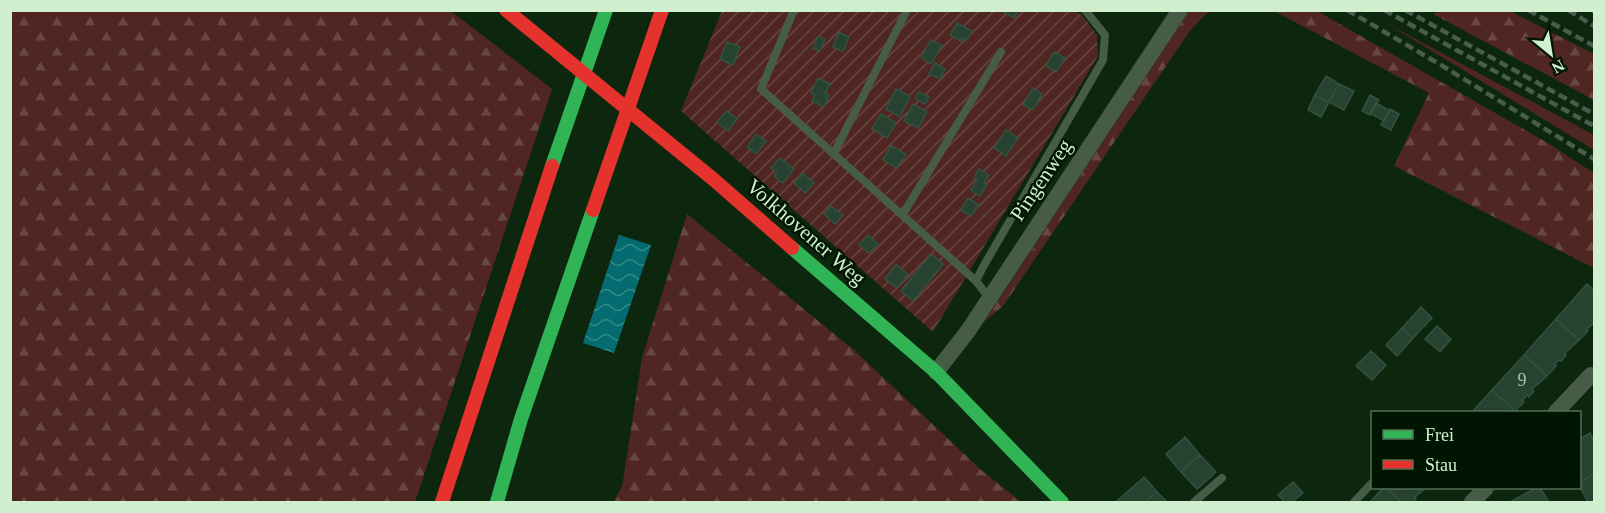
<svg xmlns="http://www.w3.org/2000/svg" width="1605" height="513" viewBox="0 0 1605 513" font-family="Georgia,serif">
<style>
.grass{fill:#502622}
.forest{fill:url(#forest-firs)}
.garden{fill:url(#garden-furrows)}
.water{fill:url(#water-waves)}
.building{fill:#284231;stroke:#31523f;stroke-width:1.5}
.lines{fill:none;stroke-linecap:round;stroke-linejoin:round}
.lane{stroke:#475c47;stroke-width:8}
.street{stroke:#475c47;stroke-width:16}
.fast{stroke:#30b455;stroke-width:14}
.jam{stroke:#e5322d;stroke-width:14}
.rail{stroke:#485d4a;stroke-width:4.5;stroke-dasharray:9 4.5;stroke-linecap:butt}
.labels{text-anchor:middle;stroke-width:5;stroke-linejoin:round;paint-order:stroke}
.number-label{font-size:18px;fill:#a6c4a7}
.street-label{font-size:21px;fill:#d0efce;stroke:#011602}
</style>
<defs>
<pattern id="forest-firs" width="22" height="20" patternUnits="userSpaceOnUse" patternTransform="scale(1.5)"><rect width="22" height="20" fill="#502622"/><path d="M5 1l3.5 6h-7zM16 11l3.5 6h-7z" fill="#684641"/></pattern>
<pattern id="garden-furrows" width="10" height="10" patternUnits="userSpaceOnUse" patternTransform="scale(1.5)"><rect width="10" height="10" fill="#502622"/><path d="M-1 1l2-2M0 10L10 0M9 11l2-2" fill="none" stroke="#684641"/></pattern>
<pattern id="water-waves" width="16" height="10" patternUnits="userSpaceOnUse" patternTransform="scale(1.5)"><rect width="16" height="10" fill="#046b70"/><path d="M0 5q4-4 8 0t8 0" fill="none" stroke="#33888a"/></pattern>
</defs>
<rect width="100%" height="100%" fill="#0d270f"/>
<path class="grass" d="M 1386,23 L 1594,135 L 1594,150 Z"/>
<path class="forest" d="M 10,11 L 451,11 L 552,89 L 415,502 L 11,502 Z
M 1189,11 L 1212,11 L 1205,15 L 1189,32 L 1003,306 L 984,322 Z
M 1274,11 L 1317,11 L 1546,142 L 1594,173 L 1594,268 L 1394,166 L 1429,93 Z
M 1440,11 L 1510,11 L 1594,54 L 1594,100 L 1433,14 Z
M 687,214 L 854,350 L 980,469 L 1021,502 L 613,502 L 622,487 L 642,358 Z"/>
<path class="garden" d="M 722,11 L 1073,11 L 1082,15 L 1097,35 L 1098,56 L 933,332 L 681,111 Z"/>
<path class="water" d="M 619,235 L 651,245 L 614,353 L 583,343 Z"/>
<path class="building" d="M 1000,10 L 1018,10 L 1014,18 Z
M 957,23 L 972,31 L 967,40 L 963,38 L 961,41 L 950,35 Z
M 839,32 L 849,37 L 843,52 L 833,47 Z
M 818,36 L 825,39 L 820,51 L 813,48 Z
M 931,40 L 942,45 L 931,64 L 921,58 Z
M 727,42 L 740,47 L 733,65 L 720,59 Z
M 1054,52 L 1065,58 L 1056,72 L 1046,66 Z
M 935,63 L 945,69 L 940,79 L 929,74 Z
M 1326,76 L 1339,84 L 1329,102 L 1315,95 Z
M 818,78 L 830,84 L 825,93 L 829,95 L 824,107 L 812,101 L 815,95 L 811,93 Z
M 1339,84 L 1354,91 L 1344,110 L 1329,102 Z
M 1033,88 L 1042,94 L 1033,110 L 1023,105 Z
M 896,89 L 910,96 L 900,117 L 886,109 Z
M 919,92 L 929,97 L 925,104 L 915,99 Z
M 1315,95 L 1329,102 L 1321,117 L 1308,110 Z
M 1370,95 L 1379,100 L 1370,115 L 1362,111 Z
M 1376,103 L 1390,111 L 1384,121 L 1370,113 Z
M 913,104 L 927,112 L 918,128 L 904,121 Z
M 1390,109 L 1399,114 L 1391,130 L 1381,125 Z
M 727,111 L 737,119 L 728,131 L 717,122 Z
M 881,114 L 896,123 L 887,138 L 872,129 Z
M 1006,130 L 1018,138 L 1006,156 L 994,148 Z
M 756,134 L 766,141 L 756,154 L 747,147 Z
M 891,146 L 906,154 L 897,168 L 883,160 Z
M 780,158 L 794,169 L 783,183 L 774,176 L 777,173 L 771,168 Z
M 979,169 L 989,175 L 984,183 L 987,185 L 980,196 L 971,190 L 977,180 L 974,178 Z
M 803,173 L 814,183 L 805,193 L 794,183 Z
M 968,198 L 979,205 L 971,216 L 961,210 Z
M 831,206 L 843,215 L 835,224 L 824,214 Z
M 868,235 L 878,244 L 869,253 L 859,245 Z
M 931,254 L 943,264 L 913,301 L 901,291 Z
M 896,264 L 908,274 L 897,288 L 885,279 Z
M 1587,284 L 1594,290 L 1594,323 L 1586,330 L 1588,331 L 1579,340 L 1556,319 Z
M 1421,307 L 1432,318 L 1413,338 L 1402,328 Z
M 1556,319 L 1579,340 L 1564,354 L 1566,355 L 1561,361 L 1559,360 L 1554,365 L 1556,366 L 1547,376 L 1524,355 Z
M 1437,326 L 1451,339 L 1440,352 L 1425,339 Z
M 1402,328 L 1413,338 L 1397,356 L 1386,345 Z
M 1371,351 L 1386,365 L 1372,380 L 1356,366 Z
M 1524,355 L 1547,376 L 1532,389 L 1534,391 L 1529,397 L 1527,395 L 1522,401 L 1524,402 L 1515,411 L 1492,390 Z
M 1492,390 L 1515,411 L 1514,412 L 1472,412 Z
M 1590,433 L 1594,442 L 1594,474 L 1580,482 L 1580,439 Z
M 1185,437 L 1200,455 L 1181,472 L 1166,454 Z
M 1200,455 L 1216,472 L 1197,489 L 1181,472 Z
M 1594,474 L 1594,502 L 1588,502 L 1580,487 L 1580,482 Z
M 1144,477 L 1157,492 L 1145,502 L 1119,502 L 1117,501 Z
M 1293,482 L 1303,493 L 1292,502 L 1285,502 L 1278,495 Z
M 1383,488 L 1386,488 L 1402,502 L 1370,502 Z
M 1386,488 L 1426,488 L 1415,497 L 1416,499 L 1413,502 L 1402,502 Z
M 1536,488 L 1540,488 L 1549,502 L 1510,502 Z
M 1157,492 L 1167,502 L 1145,502 Z"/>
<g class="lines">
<path class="lane" d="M 794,10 L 761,89 L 976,281
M 834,153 L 907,10
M 903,214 L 1001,52
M 989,298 L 976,281 L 983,267 L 1103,60 L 1105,35 L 1085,10
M 1194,502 L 1222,478
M 1354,502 L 1372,483"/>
<path class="street" d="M 936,372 L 968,331 L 1180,10
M 1556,412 L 1591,375
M 1472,502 L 1486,488"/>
<path class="fast" d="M 552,166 L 606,10
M 792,248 L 936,372 L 1062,502
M 497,502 L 521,419 L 593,210"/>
<path class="jam" d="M 506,10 L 713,179 L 792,248
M 593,210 L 662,10
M 442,502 L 552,166"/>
<path class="rail" d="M 1347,10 L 1441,65 L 1594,159
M 1384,10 L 1594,126
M 1405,10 L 1594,114
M 1528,10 L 1594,46
M 1568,10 L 1594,26
M 1592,10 L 1594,12"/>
</g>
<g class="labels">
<g class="number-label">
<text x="1522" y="386">9</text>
</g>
<g class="street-label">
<text transform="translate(1041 180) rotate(-56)" y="7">Pingenweg</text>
<text transform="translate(806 232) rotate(41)" y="7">Volkhovener Weg</text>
</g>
</g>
<rect width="1605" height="513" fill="none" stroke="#d0efce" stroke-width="24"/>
<rect x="1371" y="411" width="210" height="78" fill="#011602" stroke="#546d54" stroke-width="1.5"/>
<rect x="1383" y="430" width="30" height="9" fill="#30b455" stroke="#546d54" stroke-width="1.5"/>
<text x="1425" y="441" font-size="18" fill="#d0efce">Frei</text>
<rect x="1383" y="460" width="30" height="9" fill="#e5322d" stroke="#546d54" stroke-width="1.5"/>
<text x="1425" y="471" font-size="18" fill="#d0efce">Stau</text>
<g transform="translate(1551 54) rotate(150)" stroke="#011602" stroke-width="4.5" paint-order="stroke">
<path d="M0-4.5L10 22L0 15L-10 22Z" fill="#d0efce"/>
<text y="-9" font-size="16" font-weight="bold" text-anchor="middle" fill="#d0efce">N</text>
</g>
</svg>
